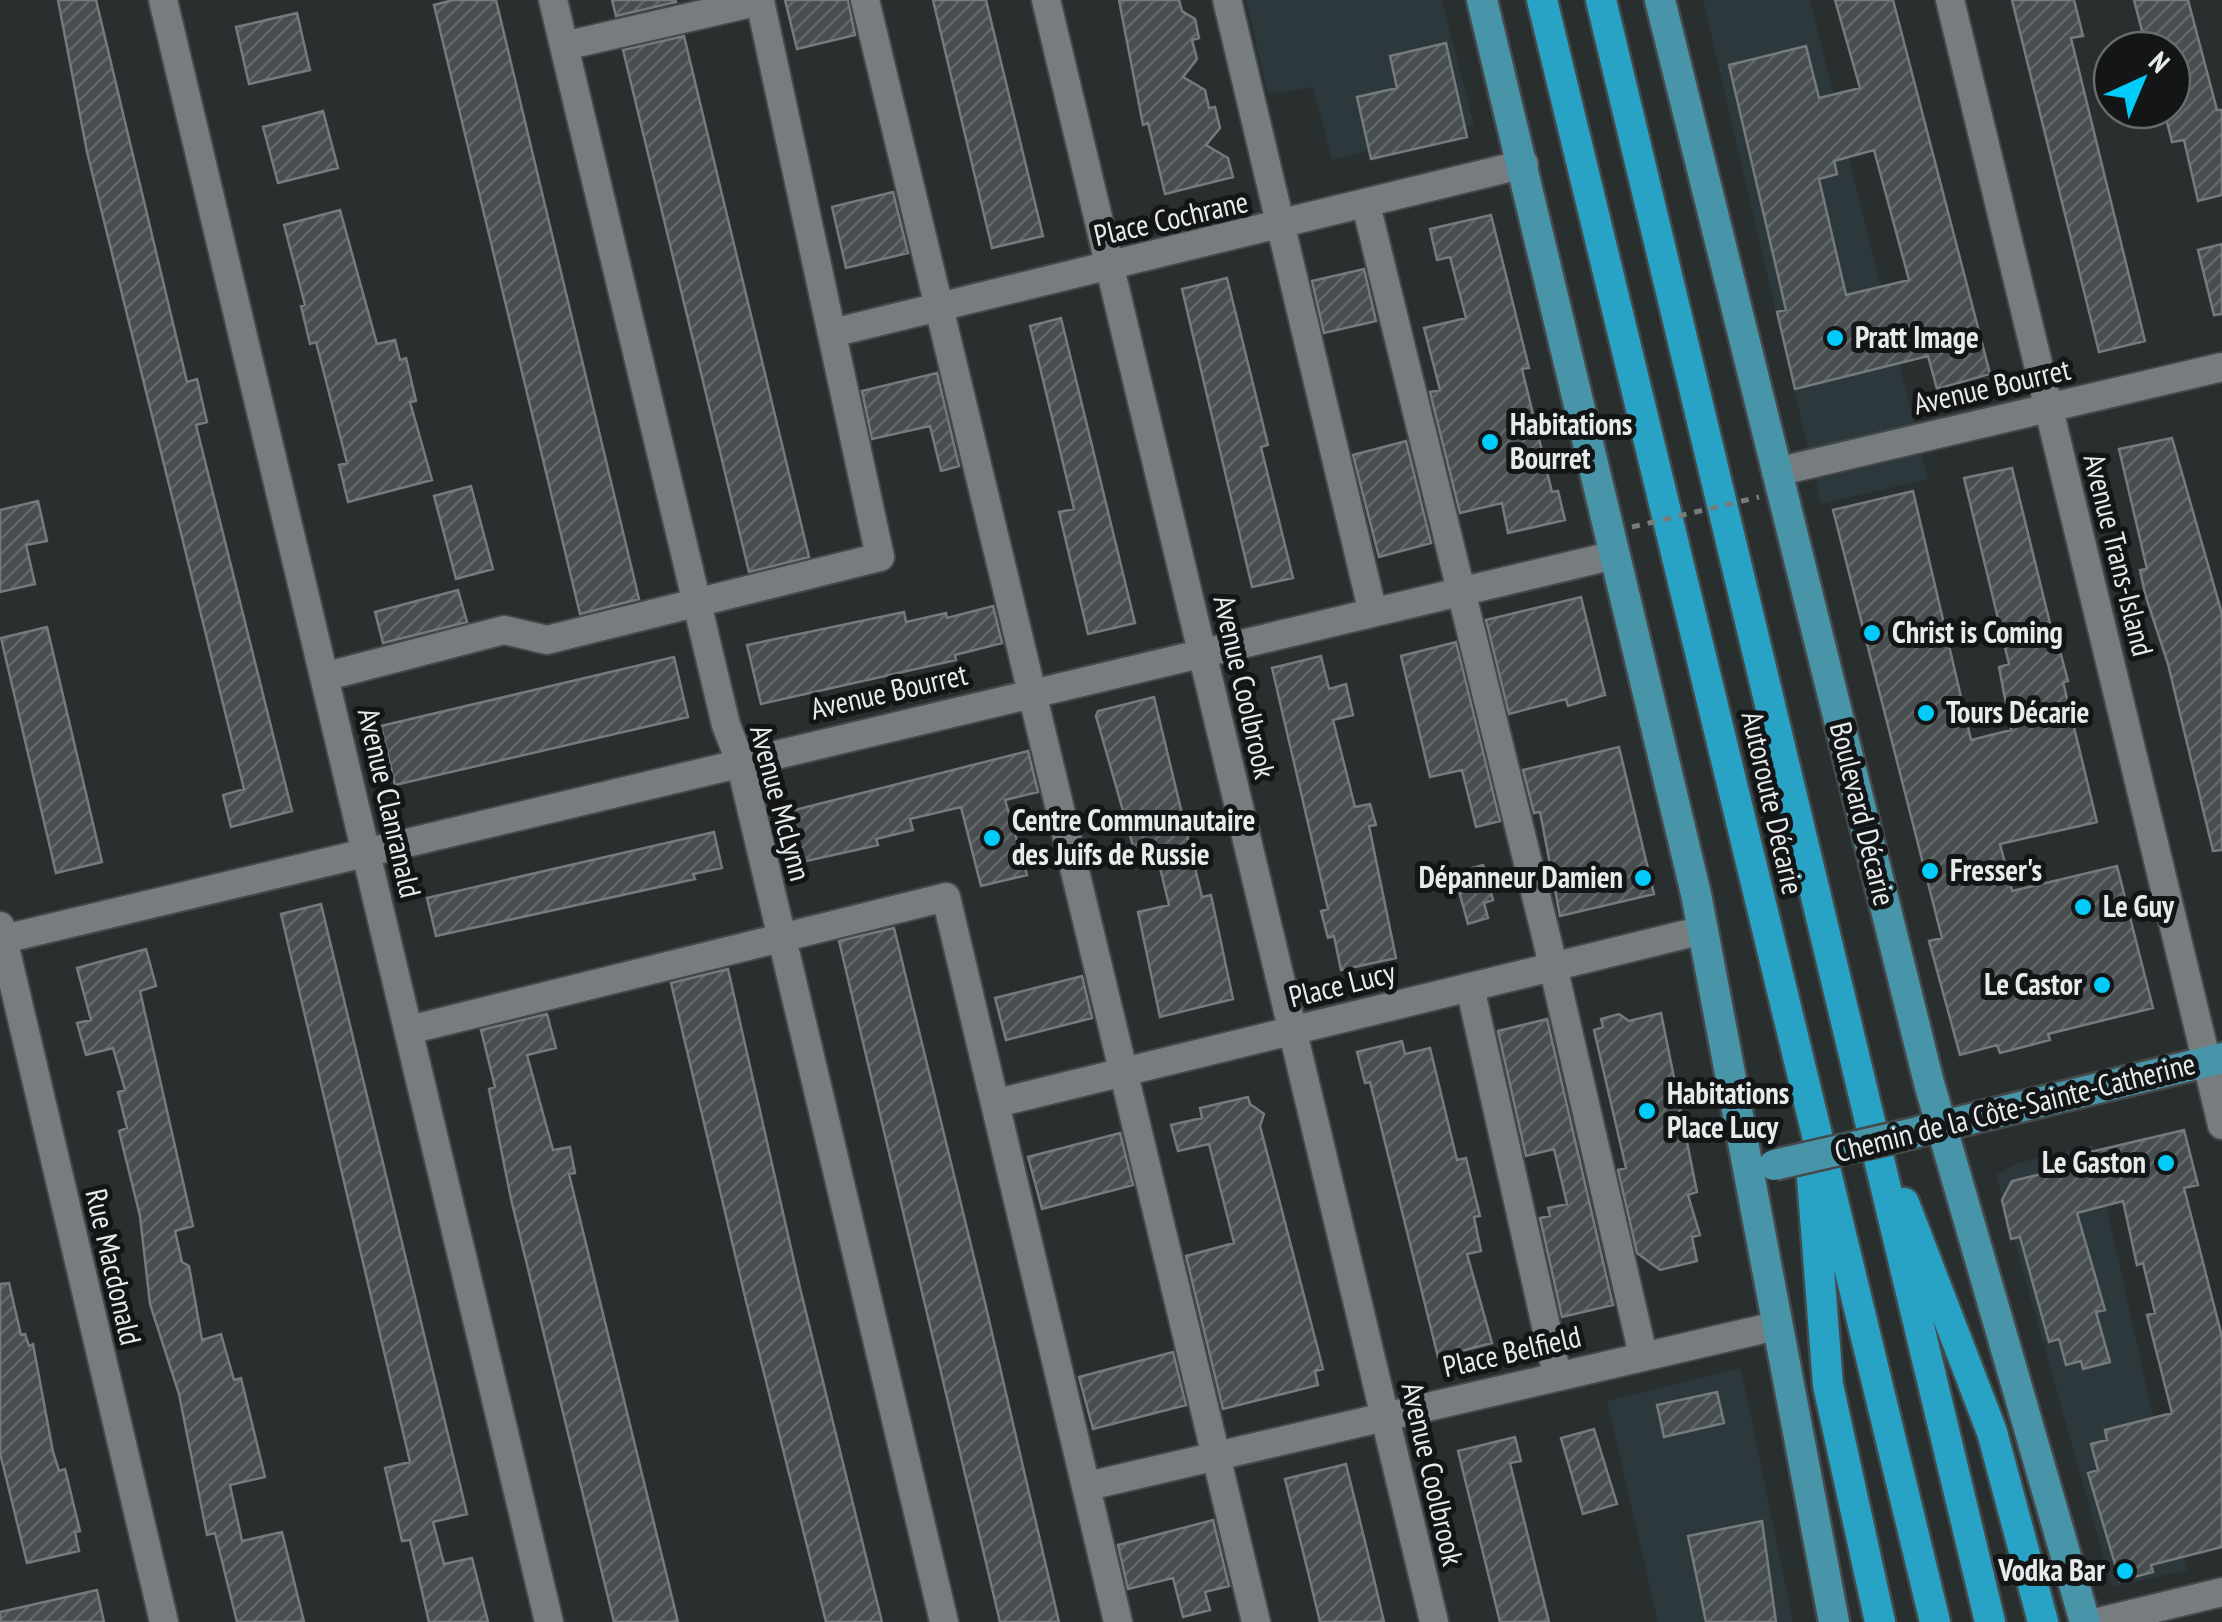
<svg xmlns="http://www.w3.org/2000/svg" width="2222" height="1622" viewBox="0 0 2222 1622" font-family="'PT Sans Narrow',sans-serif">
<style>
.built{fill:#2c383c}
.building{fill:url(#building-hatch);stroke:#757a7c;stroke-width:2.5;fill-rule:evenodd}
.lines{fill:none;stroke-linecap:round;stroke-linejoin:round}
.minor-casing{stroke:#45494a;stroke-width:32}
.major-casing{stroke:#45494a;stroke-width:35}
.highway-casing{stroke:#45494a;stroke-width:35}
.minor{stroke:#777d7f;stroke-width:28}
.major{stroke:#4894a9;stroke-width:30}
.highway{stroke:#28a3c5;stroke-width:30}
.major-bridge-casing{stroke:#45494a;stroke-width:35;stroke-linecap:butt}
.path-bridge{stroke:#787c7d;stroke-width:5;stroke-dasharray:8 8;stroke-linecap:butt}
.major-bridge{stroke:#4894a9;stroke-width:30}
.poi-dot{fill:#01cbf9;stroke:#131516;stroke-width:4}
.labels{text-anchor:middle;stroke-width:10;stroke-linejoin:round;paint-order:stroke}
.street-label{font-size:30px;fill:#e8ebec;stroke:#131516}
.poi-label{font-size:30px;font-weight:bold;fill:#e8ebec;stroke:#131516;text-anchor:start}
</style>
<defs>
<pattern id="building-hatch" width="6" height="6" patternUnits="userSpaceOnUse" patternTransform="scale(2.5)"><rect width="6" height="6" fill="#484e4f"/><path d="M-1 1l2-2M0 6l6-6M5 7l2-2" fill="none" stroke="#626868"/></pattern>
</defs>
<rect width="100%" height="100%" fill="#292e2f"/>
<path class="built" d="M 1246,0 L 1442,0 L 1474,125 L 1332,160 L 1313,87 L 1268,94 Z
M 1703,0 L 1810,0 L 1928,479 L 1821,504 Z
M 2093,1145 L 2187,1570 L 2112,1587 L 1996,1175 L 2017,1163 Z
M 1741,1368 L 1793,1622 L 1658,1622 L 1607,1401 Z"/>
<path class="building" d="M 58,0 L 96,0 L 187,382 L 197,379 L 207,422 L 196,425 L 292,811 L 231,827 L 223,795 L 244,789 L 87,152 Z
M 453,0 L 496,0 L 639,599 L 580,614 L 434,5 Z
M 612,0 L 675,0 L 676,2 L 616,16 Z
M 785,0 L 848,0 L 855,35 L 797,49 Z
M 933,0 L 986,0 L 1043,236 L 992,248 Z
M 1119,0 L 1179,0 L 1182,11 L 1195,19 L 1199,38 L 1192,40 L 1197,59 L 1183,77 L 1205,90 L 1209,108 L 1215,107 L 1220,128 L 1206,145 L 1228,158 L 1233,177 L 1165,194 L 1148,123 L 1143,125 Z
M 1835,0 L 1893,0 L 1990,374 L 1937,389 L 1928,356 L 1795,389 L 1777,312 L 1786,310 L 1729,65 L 1806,46 L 1819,98 L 1860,88 ZM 1874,150 L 1909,280 L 1846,295 L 1819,179 L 1837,174 L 1834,161 Z
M 2012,0 L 2074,0 L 2083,36 L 2071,38 L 2145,341 L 2099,352 Z
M 2134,0 L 2188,0 L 2217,110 L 2222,110 L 2222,195 L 2198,201 L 2184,140 L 2172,142 L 2164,110 L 2172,110 L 2172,50 L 2147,50 Z
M 297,13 L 310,70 L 249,84 L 236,27 Z
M 684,36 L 809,557 L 749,572 L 623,50 Z
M 1446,43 L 1467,137 L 1371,159 L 1357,97 L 1397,88 L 1390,56 Z
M 323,111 L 338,168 L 278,183 L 263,127 Z
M 893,192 L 908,253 L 846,268 L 832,207 Z
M 340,210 L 377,344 L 395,340 L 400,360 L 406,358 L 416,401 L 410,402 L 432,480 L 348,502 L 339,465 L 347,463 L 316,342 L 310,344 L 301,306 L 305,305 L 284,225 Z
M 1491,215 L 1529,368 L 1522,369 L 1552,492 L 1558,491 L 1565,520 L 1508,533 L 1502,503 L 1460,513 L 1430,392 L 1440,390 L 1424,328 L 1466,318 L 1450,257 L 1437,260 L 1430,229 Z
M 2222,244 L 2222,314 L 2214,315 L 2198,250 Z
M 1364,269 L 1376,321 L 1324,333 L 1312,281 Z
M 1227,278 L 1268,445 L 1261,447 L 1293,578 L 1252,587 L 1182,289 Z
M 1061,318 L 1135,623 L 1088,634 L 1059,512 L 1074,509 L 1030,326 Z
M 937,373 L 959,466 L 941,471 L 930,426 L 872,439 L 862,391 Z
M 2172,438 L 2222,614 L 2222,850 L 2213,851 L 2168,664 L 2145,594 L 2140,570 L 2147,569 L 2119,449 Z
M 1406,441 L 1431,543 L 1379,557 L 1353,455 Z
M 2012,468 L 2057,652 L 2060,651 L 2068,681 L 2063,682 L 2097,822 L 2000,844 L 2012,891 L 2117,866 L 2153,1008 L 2048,1034 L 2050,1040 L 2000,1053 L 1997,1045 L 1960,1055 L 1929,941 L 1942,938 L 1833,510 L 1913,491 L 1971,740 L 2011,730 L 1999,667 L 2009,664 L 1964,478 Z
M 471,486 L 493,569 L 456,579 L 434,496 Z
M 38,501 L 47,541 L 26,545 L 35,584 L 0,592 L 0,510 Z
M 458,590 L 467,622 L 383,643 L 375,612 Z
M 1581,597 L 1605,695 L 1568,706 L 1566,699 L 1509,714 L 1486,620 Z
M 993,606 L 1002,643 L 955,655 L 956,660 L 761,704 L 747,645 L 904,612 L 906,622 L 946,613 L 947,618 Z
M 47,627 L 102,862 L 56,873 L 1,638 Z
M 1456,642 L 1500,821 L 1476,827 L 1462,770 L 1430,777 L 1401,656 Z
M 1321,656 L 1329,689 L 1346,684 L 1353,715 L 1333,720 L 1355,807 L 1370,804 L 1376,825 L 1369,826 L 1396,958 L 1341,970 L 1334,936 L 1328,938 L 1321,911 L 1328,909 L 1272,668 Z
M 674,657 L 688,717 L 395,785 L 381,726 Z
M 1154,697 L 1202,897 L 1211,895 L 1233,999 L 1160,1017 L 1138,912 L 1169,905 L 1157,855 L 1137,860 L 1096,716 L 1098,711 Z
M 1619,747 L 1654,894 L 1560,916 L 1540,812 L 1534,813 L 1523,770 Z
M 1028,751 L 1038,792 L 1005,800 L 1027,875 L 981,886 L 961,807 L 910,819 L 913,830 L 876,839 L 878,845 L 802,862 L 791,811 Z
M 714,832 L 722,868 L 693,874 L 695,879 L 436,936 L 427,898 Z
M 1483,865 L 1493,900 L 1484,903 L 1488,918 L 1468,924 L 1454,873 Z
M 321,904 L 467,1514 L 433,1522 L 444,1564 L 472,1558 L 488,1622 L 429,1622 L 410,1540 L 402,1541 L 385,1468 L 410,1462 L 281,914 Z
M 894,928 L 986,1307 L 1059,1622 L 1000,1622 L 839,941 Z
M 146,949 L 156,986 L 140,991 L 193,1226 L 175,1231 L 182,1262 L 189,1266 L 202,1340 L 221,1334 L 234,1380 L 241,1378 L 265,1477 L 230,1485 L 242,1541 L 282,1532 L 304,1622 L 237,1622 L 215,1533 L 207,1535 L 179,1394 L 150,1304 L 140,1216 L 119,1131 L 127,1128 L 118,1092 L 125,1090 L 113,1048 L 86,1055 L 77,1023 L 91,1020 L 77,968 Z
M 728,969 L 800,1288 L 882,1622 L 826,1622 L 746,1301 L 671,983 Z
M 1082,976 L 1092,1018 L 1006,1040 L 995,998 Z
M 1661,1013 L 1697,1192 L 1688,1195 L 1700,1235 L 1692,1237 L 1697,1261 L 1660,1270 L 1637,1253 L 1618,1170 L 1626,1168 L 1594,1030 L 1603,1027 L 1601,1019 L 1619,1014 L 1629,1021 Z
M 547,1014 L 556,1048 L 527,1055 L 553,1150 L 570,1147 L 575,1173 L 569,1174 L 678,1622 L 614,1622 L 511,1199 L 489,1089 L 495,1087 L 481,1030 Z
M 1547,1019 L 1613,1305 L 1562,1317 L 1540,1218 L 1550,1216 L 1548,1208 L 1567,1204 L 1554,1149 L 1526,1156 L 1498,1031 Z
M 1402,1041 L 1405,1054 L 1430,1048 L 1457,1160 L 1466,1158 L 1480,1216 L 1474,1217 L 1481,1251 L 1467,1254 L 1492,1343 L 1438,1357 L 1370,1082 L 1365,1083 L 1357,1052 Z
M 1248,1097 L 1250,1104 L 1264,1114 L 1260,1126 L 1323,1369 L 1315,1371 L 1318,1385 L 1223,1409 L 1186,1256 L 1234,1243 L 1209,1144 L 1178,1151 L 1171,1125 L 1202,1118 L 1200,1108 Z
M 2184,1130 L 2198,1185 L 2184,1188 L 2222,1337 L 2222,1547 L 2151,1565 L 2153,1572 L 2120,1581 L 2088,1473 L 2098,1470 L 2091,1444 L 2107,1440 L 2105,1430 L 2172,1413 L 2147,1315 L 2155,1313 L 2143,1263 L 2137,1265 L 2123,1201 L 2077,1213 L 2105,1310 L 2096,1312 L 2110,1362 L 2083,1369 L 2081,1361 L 2066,1365 L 2059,1339 L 2049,1342 L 2020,1237 L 2011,1239 L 2002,1200 L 2012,1181 L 2088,1163 L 2086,1153 Z
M 1120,1133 L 1133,1185 L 1042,1209 L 1028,1157 Z
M 9,1283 L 21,1335 L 25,1334 L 29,1346 L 33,1344 L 53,1452 L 59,1471 L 65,1469 L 80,1531 L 75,1532 L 79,1551 L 27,1563 L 0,1453 L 0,1284 Z
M 1173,1352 L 1186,1405 L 1093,1429 L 1079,1377 Z
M 1717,1392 L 1724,1423 L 1664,1437 L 1657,1405 Z
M 1594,1429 L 1617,1504 L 1583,1514 L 1561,1438 Z
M 1515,1437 L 1521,1461 L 1510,1463 L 1549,1622 L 1500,1622 L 1458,1451 Z
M 1346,1464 L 1369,1558 L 1384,1622 L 1320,1622 L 1308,1572 L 1285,1479 Z
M 1213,1520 L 1229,1586 L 1205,1592 L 1210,1610 L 1183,1617 L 1173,1578 L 1128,1589 L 1118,1545 Z
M 1762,1521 L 1776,1622 L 1706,1622 L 1688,1536 Z
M 97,1590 L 104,1622 L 0,1622 L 0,1612 Z"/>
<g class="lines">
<g class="minor-casing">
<path id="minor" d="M 163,0 L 549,1622
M 553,0 L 726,725 L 740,761 L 944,1622
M 865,0 L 1256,1622
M 1046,0 L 1434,1622
M 1227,0 L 1372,609
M 1950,0 L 2222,1125
M 1366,205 L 1547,940 L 1643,1355
M 832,333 L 1524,164
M 1776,472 L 2222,367
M 327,676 L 504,630 L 547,640 L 880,557 L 760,1 L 564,46
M 0,926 L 164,1622
M 0,940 L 1615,555
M 1470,987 L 1557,1375
M 409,1030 L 946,897 L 1118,1622
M 997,1103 L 1703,930
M 1088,1486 L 1776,1326
M 2098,1622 L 2222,1592"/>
</g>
<g class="major-casing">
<path id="major" d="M 1482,0 L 1696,894 L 1834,1622
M 1660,0 L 1929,1083 L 2085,1622
M 1921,1131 L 2222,1058"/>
</g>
<g class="highway-casing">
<path id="highway" d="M 1542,0 L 1935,1622
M 1601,0 L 1990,1622
M 1812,1178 L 1828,1385 L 1880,1622
M 1904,1203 L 1992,1432 L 2043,1622"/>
</g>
<use href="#minor" class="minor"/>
<use href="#major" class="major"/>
<use href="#highway" class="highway"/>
<g class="major-bridge-casing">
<path id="major-bridge" d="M 1774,1165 L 1918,1132"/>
</g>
<path class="path-bridge" d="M 1632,527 L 1759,497"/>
<use href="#major-bridge" class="major-bridge"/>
</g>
<g class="poi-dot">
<circle cx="1835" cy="338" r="10"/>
<circle cx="1490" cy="442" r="10"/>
<circle cx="1872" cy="633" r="10"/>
<circle cx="1926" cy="713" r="10"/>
<circle cx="992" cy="838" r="10"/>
<circle cx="1930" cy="871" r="10"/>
<circle cx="1643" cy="878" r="10"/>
<circle cx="2083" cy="907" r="10"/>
<circle cx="2102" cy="985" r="10"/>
<circle cx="1647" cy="1111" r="10"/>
<circle cx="2166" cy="1163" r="10"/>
<circle cx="2125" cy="1571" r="10"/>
</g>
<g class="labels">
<g class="street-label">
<text transform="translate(1171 219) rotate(-13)" y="10">Place Cochrane</text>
<text transform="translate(1992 387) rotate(-13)" y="10">Avenue Bourret</text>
<text transform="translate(2118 555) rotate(76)" y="10">Avenue Trans-Island</text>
<text transform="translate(1244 687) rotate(77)" y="10">Avenue Coolbrook</text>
<text transform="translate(889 692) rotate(-13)" y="10">Avenue Bourret</text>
<text transform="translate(389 803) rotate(77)" y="10">Avenue Clanranald</text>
<text transform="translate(780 803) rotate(75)" y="10">Avenue McLynn</text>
<text transform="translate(1772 803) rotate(77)" y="10">Autoroute Décarie</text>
<text transform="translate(1862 814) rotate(76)" y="10">Boulevard Décarie</text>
<text transform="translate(1342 985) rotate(-14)" y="10">Place Lucy</text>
<text transform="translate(2015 1108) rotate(-14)" y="10">Chemin de la Côte-Sainte-Catherine</text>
<text transform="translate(113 1267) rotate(77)" y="10">Rue Macdonald</text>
<text transform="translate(1512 1352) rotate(-13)" y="10">Place Belfield</text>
<text transform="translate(1432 1474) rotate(77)" y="10">Avenue Coolbrook</text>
</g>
<g class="poi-label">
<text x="1855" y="348">Pratt Image</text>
<text x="1510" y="435">Habitations<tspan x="1510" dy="34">Bourret</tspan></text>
<text x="1892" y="643">Christ is Coming</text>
<text x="1946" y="723">Tours Décarie</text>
<text x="1012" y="831">Centre Communautaire<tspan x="1012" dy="34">des Juifs de Russie</tspan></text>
<text x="1950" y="881">Fresser's</text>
<text x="1623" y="888" text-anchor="end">Dépanneur Damien</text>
<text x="2103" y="917">Le Guy</text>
<text x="2082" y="995" text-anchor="end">Le Castor</text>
<text x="1667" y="1104">Habitations<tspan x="1667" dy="34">Place Lucy</tspan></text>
<text x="2146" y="1173" text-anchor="end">Le Gaston</text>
<text x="2105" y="1581" text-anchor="end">Vodka Bar</text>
</g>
</g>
<g transform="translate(2142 80) rotate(44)"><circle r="48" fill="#131516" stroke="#686b6c" stroke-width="2.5"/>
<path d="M0-8L18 38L0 25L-18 38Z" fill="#01cbf9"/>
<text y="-15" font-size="28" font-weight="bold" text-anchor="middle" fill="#e8ebec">N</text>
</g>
</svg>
